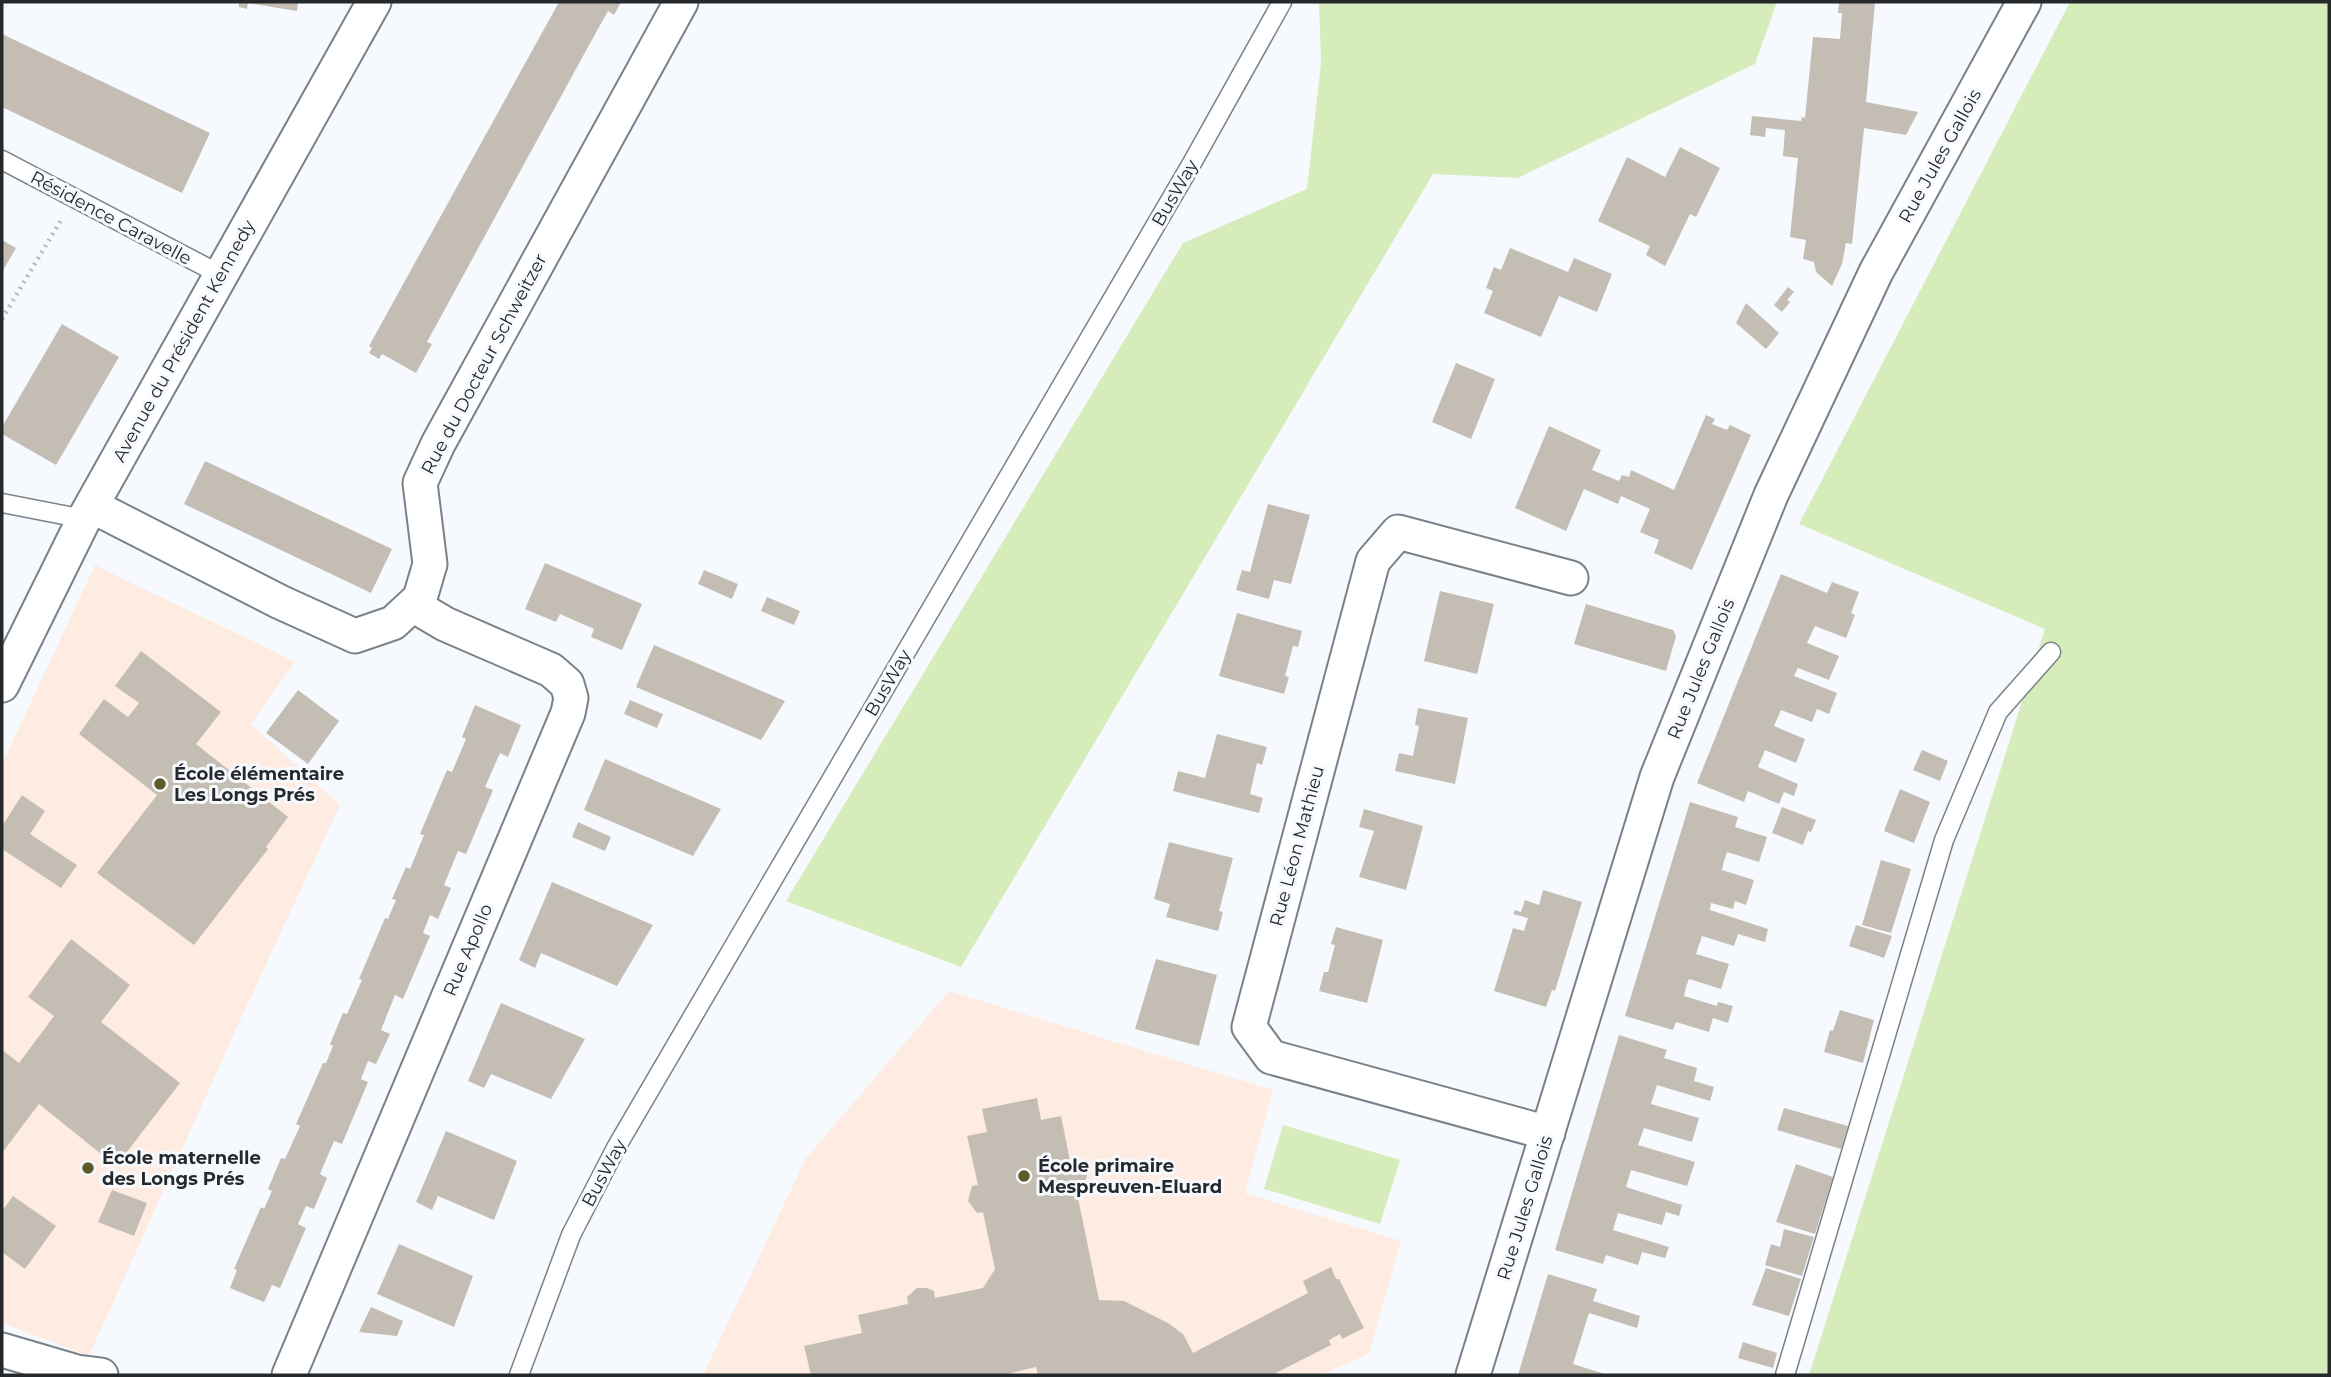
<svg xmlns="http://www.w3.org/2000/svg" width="2331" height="1377" viewBox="0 0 2331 1377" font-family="Montserrat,sans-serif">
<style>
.education{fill:#feece2}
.green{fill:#d7ecbb}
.building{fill:#c4bdb4}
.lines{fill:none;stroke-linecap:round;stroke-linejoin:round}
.lane-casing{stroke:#798289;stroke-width:21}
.street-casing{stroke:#798289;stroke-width:37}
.path{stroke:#b5b9bc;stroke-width:4.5;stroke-dasharray:2 5;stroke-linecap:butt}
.lane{stroke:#fff;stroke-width:18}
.street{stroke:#fff;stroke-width:33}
.poi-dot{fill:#5f5b28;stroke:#f6fafe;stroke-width:2.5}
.labels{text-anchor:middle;stroke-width:6;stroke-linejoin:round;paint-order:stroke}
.street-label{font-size:18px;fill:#26292c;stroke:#f6fafe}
.poi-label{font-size:18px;font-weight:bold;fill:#26292c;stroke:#f6fafe;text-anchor:start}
</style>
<rect width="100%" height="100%" fill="#f6fafe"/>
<path class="education" d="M 95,565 L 295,662 L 251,724 L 340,805 L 243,1014 L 89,1356 L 2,1323 L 2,764 Z
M 949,991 L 1273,1090 L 1245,1193 L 1401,1241 L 1369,1354 L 1320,1375 L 703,1375 L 806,1158 Z"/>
<path class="green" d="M 1319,2 L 1777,2 L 1755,64 L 1518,178 L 1433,174 L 961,967 L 786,901 L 1183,243 L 1307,189 L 1321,62 Z
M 2070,2 L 2329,2 L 2329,1375 L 1809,1375 L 2045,629 L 1799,524 Z
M 1283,1125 L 1400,1160 L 1380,1224 L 1264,1189 Z"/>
<path class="building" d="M 239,2 L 298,2 L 297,11 L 248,3 L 247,9 L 239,7 Z
M 559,2 L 621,2 L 614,15 L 608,11 L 588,47 L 427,342 L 432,344 L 416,373 L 382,354 L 379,359 L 369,353 L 372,348 L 369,346 Z
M 1839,2 L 1875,2 L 1866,102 L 1918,112 L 1906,135 L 1864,128 L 1852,244 L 1846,243 L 1842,264 L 1832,286 L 1816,272 L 1814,262 L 1803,259 L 1806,240 L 1790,237 L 1798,158 L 1783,156 L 1785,130 L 1766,128 L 1765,137 L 1750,135 L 1752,116 L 1801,121 L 1802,117 L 1805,118 L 1813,37 L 1840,39 L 1842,13 L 1838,13 Z
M 2,34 L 210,133 L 182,193 L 2,107 Z
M 1680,147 L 1720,168 L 1696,217 L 1690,214 L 1665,266 L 1646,255 L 1650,246 L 1598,221 L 1627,157 L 1665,177 Z
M 2,240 L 16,248 L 2,272 Z
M 1510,248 L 1568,272 L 1574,258 L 1612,274 L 1597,312 L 1559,296 L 1541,337 L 1484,313 L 1493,291 L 1486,288 L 1494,267 L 1501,270 Z
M 1788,287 L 1794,292 L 1787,300 L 1790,302 L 1782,312 L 1774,305 Z
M 1746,303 L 1779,333 L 1766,349 L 1736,323 Z
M 62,324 L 119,357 L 56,465 L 2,434 L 2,427 Z
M 1456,363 L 1495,379 L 1471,439 L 1432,422 Z
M 1706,415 L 1715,419 L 1712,424 L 1727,430 L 1730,425 L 1751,435 L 1692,570 L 1654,553 L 1659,540 L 1640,532 L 1650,509 L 1621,496 L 1618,504 L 1584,489 L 1566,531 L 1515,508 L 1549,426 L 1601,450 L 1592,470 L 1619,481 L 1622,475 L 1629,477 L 1631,470 L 1674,490 Z
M 205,461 L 392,549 L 371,593 L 184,504 Z
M 1268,504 L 1310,515 L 1291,584 L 1274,580 L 1269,599 L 1236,590 L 1242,570 L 1250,572 Z
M 545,563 L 642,604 L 622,650 L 591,637 L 594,629 L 560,614 L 556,622 L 525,609 Z
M 704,570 L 738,584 L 732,599 L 698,584 Z
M 1781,574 L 1827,593 L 1832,582 L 1859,592 L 1851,613 L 1855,615 L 1846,638 L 1815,626 L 1807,643 L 1839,656 L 1829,680 L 1798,668 L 1794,676 L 1837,693 L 1829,714 L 1817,709 L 1812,722 L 1781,710 L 1774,726 L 1805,739 L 1801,750 L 1796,763 L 1765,750 L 1758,767 L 1798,784 L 1794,796 L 1784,792 L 1779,804 L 1748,791 L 1744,802 L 1697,783 Z
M 1440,591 L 1494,604 L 1477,674 L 1424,661 Z
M 767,597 L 800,611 L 794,625 L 761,611 Z
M 1586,604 L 1673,630 L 1676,636 L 1666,671 L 1574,644 Z
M 1237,613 L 1302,631 L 1298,647 L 1293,646 L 1285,676 L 1289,677 L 1284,694 L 1219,676 Z
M 654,645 L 785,701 L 761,740 L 636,687 Z
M 141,651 L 221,712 L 196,744 L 288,817 L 266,847 L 268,849 L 194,945 L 97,873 L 157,795 L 79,734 L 104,699 L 128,717 L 139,703 L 115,686 Z
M 298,690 L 339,721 L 308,764 L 266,733 Z
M 630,700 L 663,714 L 657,728 L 624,714 Z
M 475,705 L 521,725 L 508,757 L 500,753 L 485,787 L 493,790 L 466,854 L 458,851 L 444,885 L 451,888 L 438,919 L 430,915 L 423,933 L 430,936 L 403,999 L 395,995 L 381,1030 L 390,1034 L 376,1064 L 368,1061 L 361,1079 L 368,1082 L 342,1144 L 334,1141 L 320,1174 L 327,1178 L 314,1209 L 306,1206 L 298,1224 L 306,1228 L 280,1288 L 272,1285 L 264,1302 L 230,1288 L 237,1270 L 234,1269 L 261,1207 L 264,1209 L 272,1191 L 268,1189 L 281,1158 L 285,1159 L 300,1126 L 296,1124 L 323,1063 L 326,1063 L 333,1046 L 330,1044 L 343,1013 L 347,1014 L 362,980 L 359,979 L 385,918 L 388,919 L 396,900 L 392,899 L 406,867 L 410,869 L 424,835 L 420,834 L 447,770 L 452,772 L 466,739 L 462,737 Z
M 1418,708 L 1468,718 L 1455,784 L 1395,771 L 1399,753 L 1413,756 L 1419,726 L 1415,725 Z
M 1217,734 L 1267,747 L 1262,765 L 1257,763 L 1250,794 L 1263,798 L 1259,813 L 1173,791 L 1178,771 L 1205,778 Z
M 1922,750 L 1948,761 L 1940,781 L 1913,770 Z
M 605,759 L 721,809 L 693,856 L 584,810 Z
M 1900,789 L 1930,802 L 1914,843 L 1884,831 Z
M 22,795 L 45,811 L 30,834 L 77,865 L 61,888 L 2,849 L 2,826 Z
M 1690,802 L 1738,817 L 1735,827 L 1767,837 L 1759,862 L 1727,852 L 1724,861 L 1722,870 L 1754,880 L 1746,905 L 1735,901 L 1733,909 L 1711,903 L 1710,910 L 1768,929 L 1765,942 L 1738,934 L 1734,946 L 1702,936 L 1696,954 L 1729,964 L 1721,989 L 1689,979 L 1686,987 L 1684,996 L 1717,1006 L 1718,1002 L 1733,1006 L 1728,1023 L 1713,1018 L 1709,1032 L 1676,1022 L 1673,1030 L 1625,1016 Z
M 1782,807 L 1816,820 L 1811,832 L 1808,831 L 1803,845 L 1772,833 Z
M 1364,809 L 1423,826 L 1406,890 L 1359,877 L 1374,831 L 1359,827 Z
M 578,822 L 611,837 L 605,851 L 572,837 Z
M 1169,842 L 1233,858 L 1219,911 L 1223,912 L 1218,931 L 1166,917 L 1170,904 L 1154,899 Z
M 1881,860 L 1911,869 L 1891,933 L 1862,925 Z
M 552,882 L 653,925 L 617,986 L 541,953 L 535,968 L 519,960 Z
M 1543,890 L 1582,902 L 1555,991 L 1552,990 L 1546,1007 L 1494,991 L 1513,928 L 1524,931 L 1528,918 L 1513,914 L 1515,910 L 1521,912 L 1525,900 L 1539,905 Z
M 1856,925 L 1892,936 L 1884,958 L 1849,946 Z
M 1336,927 L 1383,940 L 1367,1003 L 1319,991 L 1324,972 L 1328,972 L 1335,945 L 1331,944 Z
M 71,939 L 130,985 L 101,1022 L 180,1083 L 116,1166 L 39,1104 L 2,1153 L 2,1050 L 19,1063 L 54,1016 L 28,997 Z
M 1156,959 L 1217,975 L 1199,1046 L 1135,1029 Z
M 501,1003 L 585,1039 L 551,1099 L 491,1074 L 484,1088 L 468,1081 Z
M 1840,1010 L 1874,1020 L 1863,1063 L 1824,1052 L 1830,1030 L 1833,1031 Z
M 1619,1035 L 1667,1050 L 1664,1058 L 1697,1068 L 1694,1081 L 1714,1087 L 1710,1101 L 1657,1085 L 1651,1104 L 1699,1118 L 1692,1142 L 1644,1128 L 1638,1145 L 1695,1162 L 1687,1186 L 1631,1170 L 1626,1187 L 1682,1205 L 1679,1216 L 1666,1212 L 1662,1225 L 1618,1213 L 1613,1230 L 1669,1247 L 1665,1258 L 1642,1252 L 1638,1265 L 1606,1255 L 1603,1264 L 1555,1250 Z
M 1037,1098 L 1041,1120 L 1061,1116 L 1071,1166 L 1080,1166 L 1087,1175 L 1084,1191 L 1077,1193 L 1099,1300 L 1124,1301 L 1168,1323 L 1183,1334 L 1193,1353 L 1308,1293 L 1303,1281 L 1331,1267 L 1336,1279 L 1339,1279 L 1364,1328 L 1342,1339 L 1340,1334 L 1329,1340 L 1331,1345 L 1272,1375 L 1038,1375 L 1036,1367 L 1003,1375 L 811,1375 L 804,1346 L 862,1333 L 858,1315 L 908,1304 L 907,1297 L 917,1288 L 927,1288 L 934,1291 L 935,1298 L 983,1288 L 995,1269 L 983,1212 L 977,1213 L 968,1201 L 972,1186 L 978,1185 L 967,1136 L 987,1132 L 982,1109 Z
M 1784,1108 L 1848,1126 L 1841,1149 L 1777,1130 Z
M 446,1131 L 517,1161 L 494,1220 L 438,1196 L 432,1210 L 416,1202 Z
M 1796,1164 L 1833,1177 L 1815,1234 L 1776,1222 Z
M 112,1190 L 147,1203 L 134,1236 L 98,1222 Z
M 13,1196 L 56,1226 L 25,1269 L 2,1252 L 2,1211 Z
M 1784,1229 L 1814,1237 L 1802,1276 L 1765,1265 L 1771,1244 L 1780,1247 Z
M 399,1244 L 473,1276 L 454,1327 L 377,1294 Z
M 1766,1268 L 1801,1279 L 1789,1316 L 1752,1305 Z
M 1548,1274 L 1597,1289 L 1593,1301 L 1640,1316 L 1637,1328 L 1589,1313 L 1573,1364 L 1608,1375 L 1518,1375 Z
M 371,1307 L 403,1321 L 397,1336 L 359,1332 Z
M 1743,1342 L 1777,1353 L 1773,1368 L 1738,1358 Z"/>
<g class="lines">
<g class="lane-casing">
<path id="lane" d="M 2,160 L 221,275
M 2,503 L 84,519
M 519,1375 L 571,1235 L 617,1146 L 1192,163 L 1282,2
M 1785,1375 L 1944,840 L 1998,712 L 2051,652"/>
</g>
<g class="street-casing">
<path id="street" d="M 92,506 L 280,602 L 355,636 L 393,623 L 420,598 L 430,564 L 420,483 L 438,444 L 681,2
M 2,685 L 84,519 L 374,2
M 1548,1133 L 1271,1057 L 1249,1027 L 1373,561 L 1398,532 L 1571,578
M 2,1350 L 77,1372 L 101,1375
M 289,1375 L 568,713 L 571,698 L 567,684 L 551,670 L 445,624 L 413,605
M 1473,1375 L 1657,777 L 1771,495 L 1876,272 L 2024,2"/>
</g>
<path class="path" d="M 2,319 L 61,220"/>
<use href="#lane" class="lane"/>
<use href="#street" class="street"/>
</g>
<g class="poi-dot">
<circle cx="160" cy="784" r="7"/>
<circle cx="88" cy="1168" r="7"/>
<circle cx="1024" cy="1176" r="7"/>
</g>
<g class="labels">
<g class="street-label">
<text transform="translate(1940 156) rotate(-61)" y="6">Rue Jules Gallois</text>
<text transform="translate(1175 193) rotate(-60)" y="6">BusWay</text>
<text transform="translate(111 218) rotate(28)" y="6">Résidence Caravelle</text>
<text transform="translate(184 341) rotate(-61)" y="6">Avenue du Président Kennedy</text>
<text transform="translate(484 364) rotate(-62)" y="6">Rue du Docteur Schweitzer</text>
<text transform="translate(1701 669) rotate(-68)" y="6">Rue Jules Gallois</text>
<text transform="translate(888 683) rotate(-60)" y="6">BusWay</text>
<text transform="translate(1297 846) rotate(-75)" y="6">Rue Léon Mathieu</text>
<text transform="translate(468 950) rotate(-67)" y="6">Rue Apollo</text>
<text transform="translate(604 1173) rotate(-62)" y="6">BusWay</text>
<text transform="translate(1525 1208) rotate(-73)" y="6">Rue Jules Gallois</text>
</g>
<g class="poi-label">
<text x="174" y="780">École élémentaire<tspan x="174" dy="21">Les Longs Prés</tspan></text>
<text x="102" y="1164">École maternelle<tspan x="102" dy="21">des Longs Prés</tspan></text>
<text x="1038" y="1172">École primaire<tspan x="1038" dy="21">Mespreuven-Eluard</tspan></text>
</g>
</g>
<rect width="2331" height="1377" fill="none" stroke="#26292c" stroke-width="7"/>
</svg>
